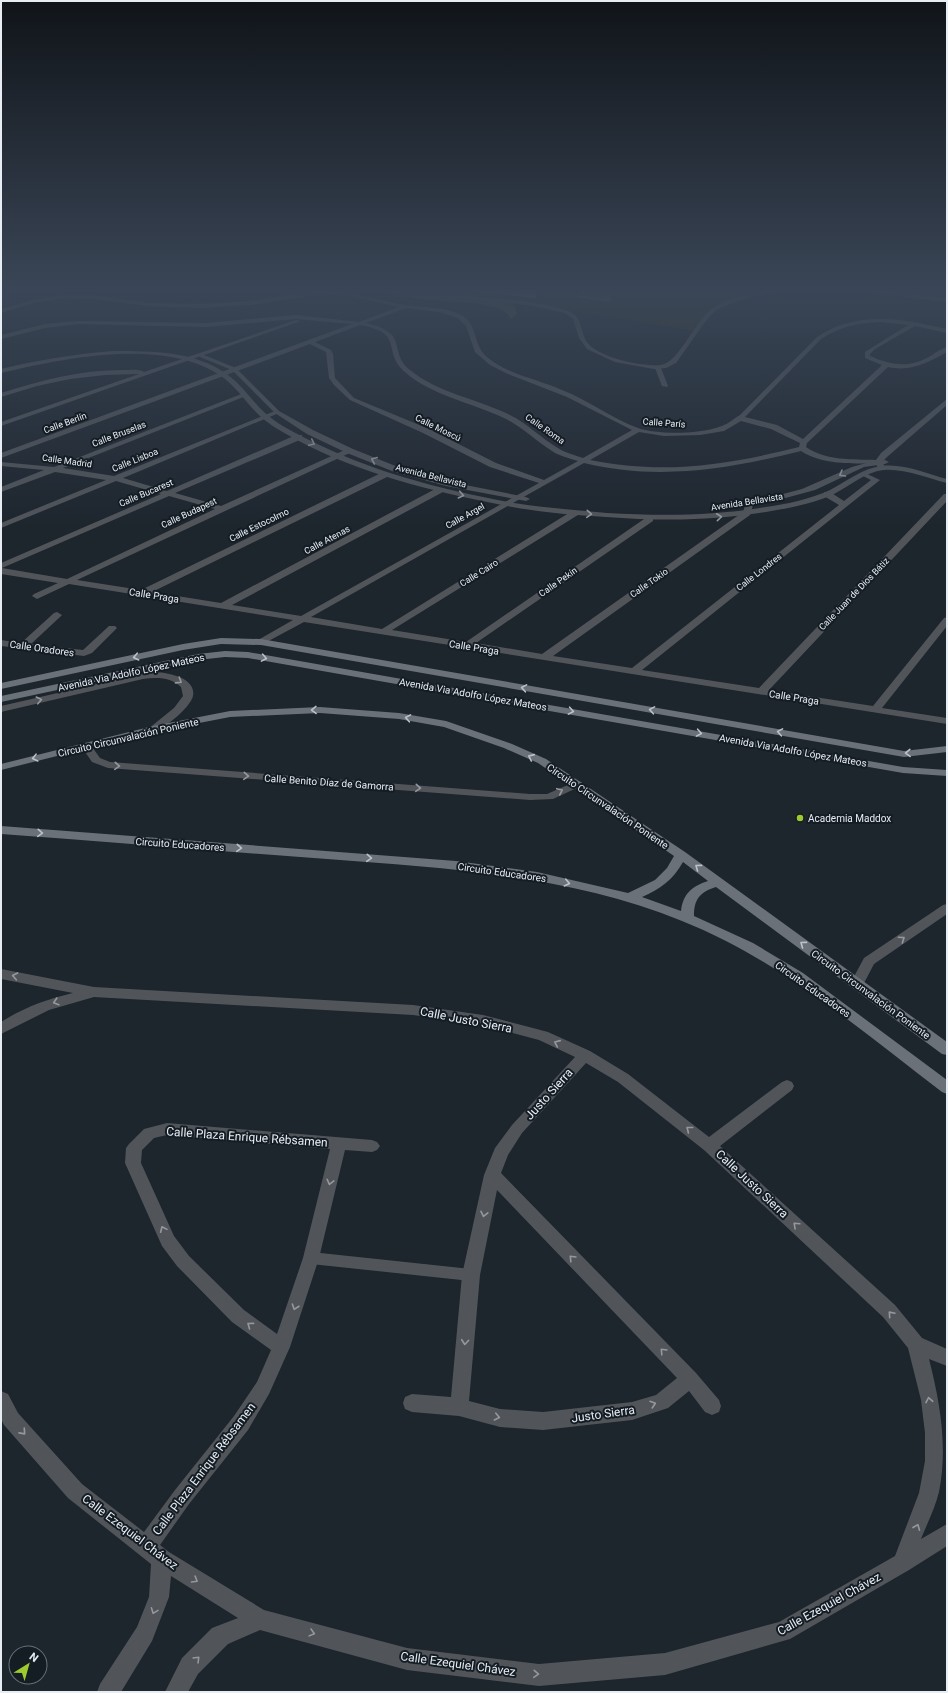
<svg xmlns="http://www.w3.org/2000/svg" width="948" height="1693" viewBox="0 0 948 1693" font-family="Roboto,sans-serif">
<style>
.green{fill:#2c3321}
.forest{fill:#495337}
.water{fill:#4f593d;stroke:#7d8574}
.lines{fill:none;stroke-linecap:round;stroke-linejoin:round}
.pedestrian{fill:#51555a;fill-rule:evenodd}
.minor{fill:#51555a;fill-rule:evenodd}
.tertiary{fill:#51555a;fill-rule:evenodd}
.secondary{fill:#6a7178;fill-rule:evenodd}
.wall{fill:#859ab0}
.oneway{stroke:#95999f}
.oneway2{stroke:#bcc2c8}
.poi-dot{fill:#9dca2f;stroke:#141c24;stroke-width:1.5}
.labels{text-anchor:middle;stroke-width:4;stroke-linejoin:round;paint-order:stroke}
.far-street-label{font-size:9px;fill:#e8edf3;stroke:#141c24}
.street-label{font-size:10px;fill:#e8edf3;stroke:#141c24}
.poi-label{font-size:10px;fill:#e8edf3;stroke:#141c24;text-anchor:start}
.near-street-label{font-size:12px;fill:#e8edf3;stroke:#141c24}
</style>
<rect width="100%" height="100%" fill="#1d252d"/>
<path class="green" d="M 427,290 L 772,290 L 711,310 L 704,316 L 693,331 L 560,308 L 445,293 Z
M 882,290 L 947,290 L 947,300 Z"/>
<path class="forest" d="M 382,290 L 417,290 L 504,302 L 514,305 L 517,314 L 511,319 C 508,315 505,311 500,309 C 487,304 471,303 458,302 C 432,300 406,298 382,290 Z"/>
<path class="water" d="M 590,290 L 604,290 L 618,292 L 606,298 L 611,299 L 608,301 L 576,296 L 585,297 L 589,295 L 581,293 Z"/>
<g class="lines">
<path class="pedestrian" d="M 311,1252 L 471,1269 L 476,1271 L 477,1275 L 476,1279 L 471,1281 L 311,1264 L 307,1262 L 305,1258 L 307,1254 Z"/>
<path class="minor" d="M 321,290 C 350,291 376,300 405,305 C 423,308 444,306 461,315 C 478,323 473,346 487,357 C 508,375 538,379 562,390 C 588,400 611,418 638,428 C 658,435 699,434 719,427 C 727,425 733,419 740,415 L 817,337 C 858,310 902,319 947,329 L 947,333 L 915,326 L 875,349 L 870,354 L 870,356 C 890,365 908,368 927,358 C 934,354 940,349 947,347 L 947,352 C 927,363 911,372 888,367 L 807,443 L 806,447 C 826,461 852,459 876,460 L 881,453 L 947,399 L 947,405 L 887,457 L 882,462 L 886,468 L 885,470 L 879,470 L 876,464 C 851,463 822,465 801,451 C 728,469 659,481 584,463 L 311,617 L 382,629 L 572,511 L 578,511 L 578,515 L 392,630 L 466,642 L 647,517 L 653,517 L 653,521 L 476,643 L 542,654 L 743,512 L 746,503 L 752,503 L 753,505 L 750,515 L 553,656 L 632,668 L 839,505 L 824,496 L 824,492 L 830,492 L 844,501 L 871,480 L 861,475 L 865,473 L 880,480 L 642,670 L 759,688 L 944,494 L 947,494 L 947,501 L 769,690 L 873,706 L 944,618 L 947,617 L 947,626 L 882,708 L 947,718 L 947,724 L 469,648 L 466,649 L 462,647 L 304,622 L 261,645 L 258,644 L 256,642 L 258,640 L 293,620 L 69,584 L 37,599 L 32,596 L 34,594 L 58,583 L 1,574 L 1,563 L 161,494 L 116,481 L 1,528 L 1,523 L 106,480 L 55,472 L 1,492 L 1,487 L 44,470 L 1,466 L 1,462 L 54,467 L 244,393 L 247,395 L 246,396 L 63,468 L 114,476 L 275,411 L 279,411 L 279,413 L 123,478 L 167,491 L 296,435 L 302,435 L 302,439 L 175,493 L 221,506 L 347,449 L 353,449 L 354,451 L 77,580 L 141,590 L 381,473 L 387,473 L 387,477 L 152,592 L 221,603 L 437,488 L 443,488 L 443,492 L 232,605 L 301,616 L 539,483 L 490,467 L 423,433 L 350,400 L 334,385 L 329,378 L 326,352 L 310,344 L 1,458 L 1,453 L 352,324 L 296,319 L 206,327 L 78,324 L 45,328 L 1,339 L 1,335 L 45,324 L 78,321 L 206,323 L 296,315 L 359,322 L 399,307 L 352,296 L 321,294 L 250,305 L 199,308 L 148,306 L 93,299 L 65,298 L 37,302 L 1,313 L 1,309 L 37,299 L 65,295 L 93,295 L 148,303 L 199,304 L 250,301 ZM 406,308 L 439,312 L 458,318 L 466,326 L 475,352 L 490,365 L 508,374 L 567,397 L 632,430 L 583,458 C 575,455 565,453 558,448 C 541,438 528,424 510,415 C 478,399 438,393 410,370 C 387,351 411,333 366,323 ZM 881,322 L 908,325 L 865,352 L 865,358 L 882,365 L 803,439 L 777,425 L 745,417 L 821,339 C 842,326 857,323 881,322 ZM 360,325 C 406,333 381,351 405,372 C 430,395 473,403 504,418 C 522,427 536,441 552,451 C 559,456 569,458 578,461 L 544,480 L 496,463 L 429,429 L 354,398 L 335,378 L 333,354 L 331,350 L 315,342 ZM 741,421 L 771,429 L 800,443 L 799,447 C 727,465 664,475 590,460 L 639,432 L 664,436 L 700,435 L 724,431 ZM 169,496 L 215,509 L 67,579 L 2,568 Z
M 296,320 L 301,321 L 1,426 L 1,422 L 139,374 L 105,375 L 70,379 L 37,386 L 1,397 L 1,393 C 42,380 84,369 127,370 C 132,370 140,369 144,372 Z
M 658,366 L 661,368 L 668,386 L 667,387 L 662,386 L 655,368 Z
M 57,612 L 62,615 L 60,617 L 31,644 L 83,650 L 109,626 L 115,626 L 117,628 L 92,653 L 84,656 L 1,646 L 1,640 L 21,643 L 54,613 Z
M 149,672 C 162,671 197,676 193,696 C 191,707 160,734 149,731 L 148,729 L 174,708 L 183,696 L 181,687 C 171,677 157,677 143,679 L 1,712 L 1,706 Z
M 86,743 L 90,744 L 100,758 L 110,762 L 530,794 L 547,794 L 577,781 L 581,782 L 583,784 L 581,786 L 553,799 L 530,800 L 108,768 L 92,762 L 81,746 Z
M 947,904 L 947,914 L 874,964 L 862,987 L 857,989 L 852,987 L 850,984 L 864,958 L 943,905 Z
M 1,969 L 94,987 L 413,1005 L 483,1015 L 548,1032 L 590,1051 L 628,1074 L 709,1137 L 782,1082 L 787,1080 L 792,1082 L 794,1086 L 792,1090 L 720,1146 L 895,1305 L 922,1338 L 947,1349 L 947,1366 L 929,1359 C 940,1402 948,1447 939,1492 C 935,1508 927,1524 921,1539 L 947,1524 L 947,1546 L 909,1570 L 790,1639 L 665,1675 L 539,1686 L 407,1670 L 260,1630 L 228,1644 L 198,1674 L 188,1692 L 165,1692 L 182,1658 L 212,1628 L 238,1618 L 171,1576 L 169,1597 L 152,1641 L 121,1692 L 97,1692 L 100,1684 L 137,1627 L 149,1597 L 151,1564 L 68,1498 L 4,1425 L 1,1419 L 1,1391 L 8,1394 L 18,1413 L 82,1484 L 144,1532 L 175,1490 L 234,1416 L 257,1382 L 271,1350 L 232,1322 L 177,1266 L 162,1246 L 125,1163 L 126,1148 L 129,1144 L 144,1129 L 167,1123 L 372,1140 L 377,1142 L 380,1146 L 377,1150 L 372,1152 L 345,1150 L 319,1258 L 290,1347 L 269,1394 L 248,1430 L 189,1504 L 160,1545 L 169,1552 L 264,1610 L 407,1648 L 539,1664 L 665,1653 L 779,1622 L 895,1556 L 919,1493 L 925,1461 L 925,1433 L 921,1400 L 908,1348 L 883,1317 L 704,1150 L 618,1082 L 586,1063 L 522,1133 L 508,1155 L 501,1173 L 696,1373 L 719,1400 L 721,1406 L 719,1412 L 712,1415 L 705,1412 L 689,1391 L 668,1408 L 632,1420 L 543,1430 L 500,1427 L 459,1416 L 412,1412 L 405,1409 L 403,1403 L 405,1397 L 412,1394 L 451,1397 L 462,1275 L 484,1175 L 495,1148 L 512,1125 L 575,1057 L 539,1040 L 483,1025 L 413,1015 L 94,997 L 49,1010 L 1,1034 L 1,1022 C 23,1008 47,999 73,993 L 1,979 ZM 167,1135 L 330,1149 L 303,1258 L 277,1334 L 244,1310 L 189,1256 L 174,1236 L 141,1163 L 142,1150 L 154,1138 ZM 497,1190 L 677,1378 L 656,1395 L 632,1402 L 543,1412 L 500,1409 L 469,1401 L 480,1275 Z"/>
<path class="tertiary" d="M 385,290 L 392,290 L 432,298 L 429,300 L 403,296 Z
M 416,290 L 424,290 C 456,296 489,297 521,301 C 536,303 553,305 568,311 C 584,317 579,330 587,342 C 598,358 643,367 661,365 C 677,363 693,327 706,314 C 722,297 768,286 791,290 L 750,297 L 722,307 L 714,312 L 705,322 L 676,363 L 666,368 L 654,369 L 615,362 L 587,349 L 579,338 L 573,319 L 565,313 L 528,305 L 433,295 Z
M 866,290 L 877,290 L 947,298 L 947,302 L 868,292 Z
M 113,351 C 152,351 196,351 228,375 C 243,386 252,401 265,413 C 276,423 290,430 303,437 C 369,471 441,490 514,503 C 545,508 576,510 607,513 C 661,516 712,516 766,507 C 788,504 810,499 830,490 C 847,481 863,468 882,466 C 903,463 927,474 947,479 L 947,483 C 927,478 904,468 883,470 C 866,472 849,486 834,494 C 813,504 789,508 766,512 C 712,521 661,521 606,517 C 571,515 536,512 502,505 C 431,491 361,474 297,440 C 285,433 270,426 259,415 C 246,403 236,386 221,376 C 164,337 64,358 1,373 L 1,369 C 38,360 75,354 113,351 Z
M 200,355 L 204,355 L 236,368 L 279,411 L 313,430 L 353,449 L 398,467 L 450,482 L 526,497 L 530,499 L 526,501 L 446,486 L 392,471 L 347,453 L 307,434 L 275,413 L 232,370 L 200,357 Z
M 877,460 L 885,460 L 889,462 L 885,464 L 864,467 L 815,490 L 767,503 L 763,501 L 764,499 L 802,489 L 852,467 Z"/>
<path class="secondary" d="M 221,638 L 261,639 L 904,751 L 947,746 L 947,752 L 904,757 L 261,645 L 221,644 L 183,650 L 1,689 L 1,683 L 183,644 Z
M 225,651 L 248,652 L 903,767 L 947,770 L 947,776 L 903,773 L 248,658 L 225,657 L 198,660 L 1,702 L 1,696 L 198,654 Z
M 320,707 L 399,713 L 446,721 L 512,744 L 546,759 L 685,852 L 947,1042 L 947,1055 L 942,1054 L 716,887 C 700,892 694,899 694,916 L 753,943 L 803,973 L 947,1080 L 947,1094 L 942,1092 C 859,1029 780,960 682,921 C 569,875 447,868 327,859 C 218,851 110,842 1,834 L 1,826 L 456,861 L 537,872 L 628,893 L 655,880 L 667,868 L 674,856 L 538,763 L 504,748 L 444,727 L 399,719 L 320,713 L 230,717 L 153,732 L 1,770 L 1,764 L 153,726 L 230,711 ZM 683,862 L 708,881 C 692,886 683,894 681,911 L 642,897 C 660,889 673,880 683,862 Z"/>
</g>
<path class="wall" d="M 461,290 L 536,290 L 536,298 Z"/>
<defs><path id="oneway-chevron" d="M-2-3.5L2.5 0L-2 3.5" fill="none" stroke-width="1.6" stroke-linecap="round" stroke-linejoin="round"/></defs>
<g class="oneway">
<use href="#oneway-chevron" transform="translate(312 443) rotate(25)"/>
<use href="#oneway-chevron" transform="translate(374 460) rotate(-157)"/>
<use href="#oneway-chevron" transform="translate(842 474) rotate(150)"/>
<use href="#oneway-chevron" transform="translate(461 495) rotate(12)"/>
<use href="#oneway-chevron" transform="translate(589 514) rotate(4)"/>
<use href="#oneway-chevron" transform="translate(719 517) rotate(-6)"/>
<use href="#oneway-chevron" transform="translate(179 681) rotate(32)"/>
<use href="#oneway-chevron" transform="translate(39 700) rotate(-13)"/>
<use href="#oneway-chevron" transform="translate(117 766) rotate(4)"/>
<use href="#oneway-chevron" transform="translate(246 776) rotate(4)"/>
<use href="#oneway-chevron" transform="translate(418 788) rotate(4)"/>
<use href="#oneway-chevron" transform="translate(560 791) rotate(-25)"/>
<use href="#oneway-chevron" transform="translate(902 939) rotate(-34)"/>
<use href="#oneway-chevron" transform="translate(15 976) rotate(-169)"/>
<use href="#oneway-chevron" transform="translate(56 1002) rotate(163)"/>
<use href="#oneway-chevron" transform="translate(557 1043) rotate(-156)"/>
<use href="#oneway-chevron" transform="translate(689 1129) rotate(-142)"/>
<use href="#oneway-chevron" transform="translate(330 1182) rotate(104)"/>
<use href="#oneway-chevron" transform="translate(484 1214) rotate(102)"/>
<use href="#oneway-chevron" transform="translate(796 1225) rotate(-137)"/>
<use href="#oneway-chevron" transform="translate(163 1229) rotate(-114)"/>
<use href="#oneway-chevron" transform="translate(572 1258) rotate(-134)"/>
<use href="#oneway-chevron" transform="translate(295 1307) rotate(109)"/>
<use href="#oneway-chevron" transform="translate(891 1314) rotate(-131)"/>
<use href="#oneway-chevron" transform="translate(250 1325) rotate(-144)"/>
<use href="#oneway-chevron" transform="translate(465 1342) rotate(95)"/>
<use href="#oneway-chevron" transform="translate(663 1351) rotate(-134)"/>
<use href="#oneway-chevron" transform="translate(929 1400) rotate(-101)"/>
<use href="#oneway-chevron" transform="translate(653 1404) rotate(-18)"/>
<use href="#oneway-chevron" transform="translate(497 1417) rotate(13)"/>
<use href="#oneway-chevron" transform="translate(23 1432) rotate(48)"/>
<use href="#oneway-chevron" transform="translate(917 1527) rotate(-68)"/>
<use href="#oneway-chevron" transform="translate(195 1580) rotate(31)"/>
<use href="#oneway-chevron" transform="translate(154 1611) rotate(111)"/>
<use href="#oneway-chevron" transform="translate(312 1633) rotate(15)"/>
<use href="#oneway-chevron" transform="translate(197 1659) rotate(-45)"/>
<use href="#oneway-chevron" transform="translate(536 1674) rotate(4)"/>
</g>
<g class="oneway2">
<use href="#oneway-chevron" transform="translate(136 657) rotate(168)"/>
<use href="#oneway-chevron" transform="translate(264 658) rotate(10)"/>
<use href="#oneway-chevron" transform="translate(524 688) rotate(-170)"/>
<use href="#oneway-chevron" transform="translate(314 710) rotate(179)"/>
<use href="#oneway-chevron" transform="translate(652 710) rotate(-170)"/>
<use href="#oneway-chevron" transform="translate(571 711) rotate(10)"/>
<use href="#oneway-chevron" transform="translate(408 718) rotate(-170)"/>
<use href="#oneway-chevron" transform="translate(780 732) rotate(-170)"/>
<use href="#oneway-chevron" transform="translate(699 733) rotate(10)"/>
<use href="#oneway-chevron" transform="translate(908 753) rotate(178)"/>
<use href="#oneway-chevron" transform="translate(531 757) rotate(-156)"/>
<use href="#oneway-chevron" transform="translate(35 758) rotate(166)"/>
<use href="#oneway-chevron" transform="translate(40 833) rotate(4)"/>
<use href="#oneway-chevron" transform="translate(239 848) rotate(4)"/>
<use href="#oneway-chevron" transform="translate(369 858) rotate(4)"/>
<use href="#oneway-chevron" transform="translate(698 867) rotate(-144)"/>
<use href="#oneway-chevron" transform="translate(567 883) rotate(13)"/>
<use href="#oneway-chevron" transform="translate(803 944) rotate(-144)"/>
</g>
<linearGradient id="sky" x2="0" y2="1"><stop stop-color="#101419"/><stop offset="0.55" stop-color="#3a4657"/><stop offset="1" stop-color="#3a4657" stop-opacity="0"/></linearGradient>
<rect width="948" height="527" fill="url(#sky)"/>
<circle class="poi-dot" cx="800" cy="818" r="4"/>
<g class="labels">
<g class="far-street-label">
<text transform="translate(65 423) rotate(-20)" y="3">Calle Berlín</text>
<text transform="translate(664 423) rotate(4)" y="3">Calle París</text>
<text transform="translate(438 428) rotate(26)" y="3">Calle Moscú</text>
<text transform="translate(545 429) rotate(35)" y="3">Calle Roma</text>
<text transform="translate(119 434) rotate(-21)" y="3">Calle Bruselas</text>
<text transform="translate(135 460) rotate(-22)" y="3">Calle Lisboa</text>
<text transform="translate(67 461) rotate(8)" y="3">Calle Madrid</text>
<text transform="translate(431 476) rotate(14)" y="3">Avenida Bellavista</text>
<text transform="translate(146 493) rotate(-23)" y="3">Calle Bucarest</text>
<text transform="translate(747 502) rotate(-9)" y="3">Avenida Bellavista</text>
<text transform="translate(189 513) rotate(-25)" y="3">Calle Budapest</text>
<text transform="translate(465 516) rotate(-29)" y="3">Calle Argel</text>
<text transform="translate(259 525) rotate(-26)" y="3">Calle Estocolmo</text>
<text transform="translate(327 540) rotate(-28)" y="3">Calle Atenas</text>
<text transform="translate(759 572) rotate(-38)" y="3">Calle Londres</text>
<text transform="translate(479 573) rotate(-32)" y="3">Calle Cairo</text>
<text transform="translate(558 582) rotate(-35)" y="3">Calle Pekín</text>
<text transform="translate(649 583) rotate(-35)" y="3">Calle Tokio</text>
<text transform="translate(854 594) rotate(-46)" y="3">Calle Juan de Dios Bátiz</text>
</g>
<g class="street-label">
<text transform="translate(154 595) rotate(9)" y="4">Calle Praga</text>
<text transform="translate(474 647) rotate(9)" y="4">Calle Praga</text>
<text transform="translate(42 648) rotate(8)" y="4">Calle Oradores</text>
<text transform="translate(131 672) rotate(-12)" y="4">Avenida Via Adolfo López Mateos</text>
<text transform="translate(473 694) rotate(10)" y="4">Avenida Via Adolfo López Mateos</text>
<text transform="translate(794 697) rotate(9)" y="4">Calle Praga</text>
<text transform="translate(128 737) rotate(-13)" y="4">Circuito Circunvalación Poniente</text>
<text transform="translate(793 750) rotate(10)" y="4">Avenida Via Adolfo López Mateos</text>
<text transform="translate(329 782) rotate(4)" y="4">Calle Benito Díaz de Gamorra</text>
<text transform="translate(608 806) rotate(34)" y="4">Circuito Circunvalación Poniente</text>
<text transform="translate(180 844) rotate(4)" y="4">Circuito Educadores</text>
<text transform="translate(502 872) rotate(8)" y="4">Circuito Educadores</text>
<text transform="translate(813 989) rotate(35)" y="4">Circuito Educadores</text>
<text transform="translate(871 994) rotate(36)" y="4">Circuito Circunvalación Poniente</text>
</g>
<g class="poi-label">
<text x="808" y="822">Academia Maddox</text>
</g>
<g class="near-street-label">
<text transform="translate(466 1020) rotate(11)" y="4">Calle Justo Sierra</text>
<text transform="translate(549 1094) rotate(-48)" y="4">Justo Sierra</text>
<text transform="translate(247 1137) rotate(4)" y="4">Calle Plaza Enrique Rébsamen</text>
<text transform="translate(752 1184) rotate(43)" y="4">Calle Justo Sierra</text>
<text transform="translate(603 1414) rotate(-8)" y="4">Justo Sierra</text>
<text transform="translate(204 1469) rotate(-53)" y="4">Calle Plaza Enrique Rébsamen</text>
<text transform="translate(130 1532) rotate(37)" y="4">Calle Ezequiel Chávez</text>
<text transform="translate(829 1604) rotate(-29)" y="4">Calle Ezequiel Chávez</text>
<text transform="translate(458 1664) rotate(8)" y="4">Calle Ezequiel Chávez</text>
</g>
</g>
<rect width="948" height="1693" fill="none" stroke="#e8edf3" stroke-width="4"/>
<g transform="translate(28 1665) rotate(37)"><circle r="19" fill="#141c24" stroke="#697077"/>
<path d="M0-3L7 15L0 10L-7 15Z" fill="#9dca2f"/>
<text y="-6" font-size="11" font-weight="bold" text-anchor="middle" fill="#e8edf3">N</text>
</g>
</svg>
